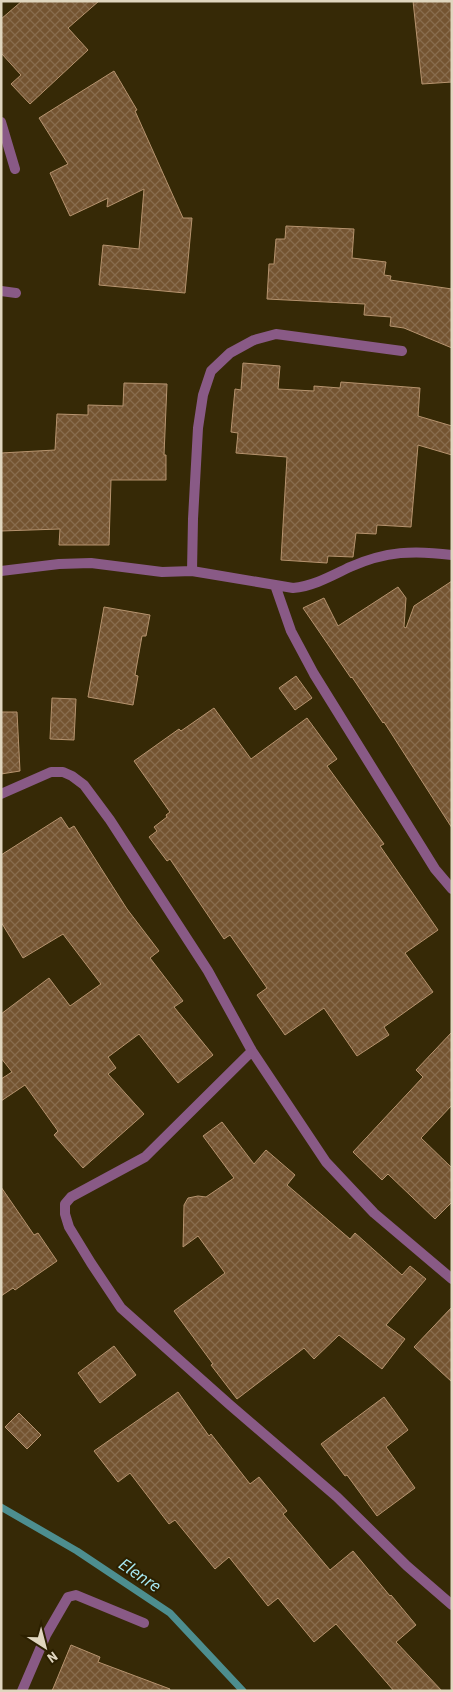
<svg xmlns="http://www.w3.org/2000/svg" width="453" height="1692" viewBox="0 0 453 1692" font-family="'Source Sans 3',sans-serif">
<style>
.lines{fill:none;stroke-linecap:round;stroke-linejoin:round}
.stream{stroke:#4d8e8f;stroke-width:7}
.building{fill:url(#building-cross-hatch);stroke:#b6936e}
.street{stroke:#895a86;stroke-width:10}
.labels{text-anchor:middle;stroke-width:4;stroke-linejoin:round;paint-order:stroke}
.water-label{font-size:18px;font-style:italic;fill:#a9ebf5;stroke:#2c2000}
</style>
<defs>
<pattern id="building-cross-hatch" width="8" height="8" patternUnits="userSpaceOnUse" patternTransform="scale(1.25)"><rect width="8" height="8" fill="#745431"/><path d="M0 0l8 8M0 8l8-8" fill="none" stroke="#886c4d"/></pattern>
</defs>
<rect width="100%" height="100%" fill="#362906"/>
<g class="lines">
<path class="stream" d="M 1,1507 L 77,1551 L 170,1613 L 243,1691"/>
</g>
<path class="building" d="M 22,1 L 99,1 L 68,28 L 88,50 L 30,104 L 11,84 L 21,75 L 1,53 L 1,19 Z
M 413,1 L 452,1 L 452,82 L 422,84 Z
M 114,71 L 137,110 L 135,111 L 183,218 L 192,218 L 185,293 L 99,285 L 103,245 L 139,249 L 144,189 L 107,207 L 108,198 L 70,216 L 50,173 L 68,164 L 39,118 Z
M 286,226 L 354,229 L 352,258 L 386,262 L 384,275 L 391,276 L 390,280 L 452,289 L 452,348 L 404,328 L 390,326 L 391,317 L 364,315 L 365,304 L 267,299 L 269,264 L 274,264 L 276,239 L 285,239 Z
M 243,363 L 280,366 L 278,389 L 314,391 L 314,386 L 340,388 L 341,382 L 420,388 L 418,416 L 452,426 L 452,455 L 418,445 L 411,527 L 377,525 L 376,534 L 356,533 L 353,557 L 328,556 L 327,563 L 281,560 L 287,457 L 236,453 L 238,433 L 231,432 L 235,389 L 241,390 Z
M 124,383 L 167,384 L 164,455 L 166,455 L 166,480 L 111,480 L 109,545 L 59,545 L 60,529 L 1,531 L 1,453 L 55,450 L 57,414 L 88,415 L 88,405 L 123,406 Z
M 452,581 L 452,828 L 384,722 L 383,723 L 352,677 L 351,678 L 303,608 L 324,598 L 338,626 L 398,587 L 406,598 L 404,627 L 406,628 L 414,606 Z
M 104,607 L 150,615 L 146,636 L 142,636 L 135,675 L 138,676 L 133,705 L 88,697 Z
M 296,676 L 312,698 L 295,710 L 279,688 Z
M 52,698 L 76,699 L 74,740 L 50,739 Z
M 214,708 L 251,759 L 307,718 L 337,759 L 327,766 L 384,844 L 380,846 L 438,930 L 405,953 L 433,992 L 384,1027 L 389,1035 L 357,1056 L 324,1008 L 285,1035 L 257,995 L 267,988 L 230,935 L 224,939 L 170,859 L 167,861 L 149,837 L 157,831 L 154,827 L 167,817 L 166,815 L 170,812 L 134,761 L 179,729 L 181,731 Z
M 1,712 L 17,712 L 20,771 L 1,774 Z
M 61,817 L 69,829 L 74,826 L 127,909 L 159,951 L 150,958 L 183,1001 L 174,1007 L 213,1055 L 178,1083 L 139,1034 L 108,1057 L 116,1068 L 108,1074 L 144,1114 L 83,1168 L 54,1135 L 58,1131 L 25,1085 L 1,1101 L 1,1079 L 12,1072 L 1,1058 L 1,1014 L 49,978 L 70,1006 L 101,984 L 63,934 L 23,958 L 1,922 L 1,855 Z
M 452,1032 L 452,1105 L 421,1138 L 452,1168 L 452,1202 L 435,1219 L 388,1174 L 382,1180 L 353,1152 L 423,1077 L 416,1070 Z
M 222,1122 L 254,1164 L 266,1150 L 295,1175 L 287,1185 L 350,1239 L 355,1233 L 402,1275 L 410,1266 L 426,1279 L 386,1325 L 405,1339 L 382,1369 L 339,1335 L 314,1359 L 304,1348 L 237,1399 L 211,1365 L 213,1364 L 174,1311 L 225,1273 L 198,1236 L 183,1247 L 184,1205 L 188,1198 L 198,1196 L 206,1197 L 234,1178 L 203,1136 Z
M 1,1187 L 34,1235 L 38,1233 L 57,1261 L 15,1290 L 13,1288 L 1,1296 Z
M 452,1307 L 452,1382 L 414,1347 Z
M 114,1346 L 136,1375 L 100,1403 L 78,1373 Z
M 178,1392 L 209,1436 L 211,1434 L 250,1484 L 259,1477 L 287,1511 L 283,1514 L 330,1570 L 353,1551 L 390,1596 L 391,1595 L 416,1625 L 396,1642 L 442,1691 L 394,1691 L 336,1624 L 314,1642 L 278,1598 L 268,1606 L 229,1557 L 215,1569 L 175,1520 L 169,1524 L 130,1473 L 118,1482 L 94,1451 Z
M 384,1397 L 408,1430 L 386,1447 L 415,1488 L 377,1516 L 347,1475 L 345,1476 L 321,1444 Z
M 19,1413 L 41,1435 L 27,1449 L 5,1427 Z
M 71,1645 L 100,1657 L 98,1662 L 170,1689 L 169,1691 L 52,1691 Z"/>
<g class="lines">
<path class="street" d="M 1,122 L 15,169
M 1,291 L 16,293
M 1,571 L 59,564 L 91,563 L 162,572 L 192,571 L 293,588 C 314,586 331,576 350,567 C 386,551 414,550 452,555
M 192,571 L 193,519 L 198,428 L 203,395 L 211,371 L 230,353 L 254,340 L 276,334 L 402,351
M 275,585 L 291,631 L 314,674 L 435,869 L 452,889
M 1,794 L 51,772 L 63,772 L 72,776 L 84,785 L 110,820 L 208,971 L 252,1051 L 326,1162 L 374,1213 L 452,1279
M 252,1051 L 145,1157 L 71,1197 L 65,1204 L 65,1214 L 69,1227 L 91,1263 L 121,1308 L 230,1405 L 337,1497 L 407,1566 L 452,1605
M 22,1691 L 46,1635 L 68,1597 L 76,1595 L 144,1623"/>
</g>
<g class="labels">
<g class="water-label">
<text transform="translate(140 1575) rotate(34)" y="6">Elenre</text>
</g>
</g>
<rect width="453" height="1692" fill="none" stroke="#e0d6bf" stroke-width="5"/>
<g transform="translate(45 1647) rotate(144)" stroke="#2c2000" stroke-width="4" paint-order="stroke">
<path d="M0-4L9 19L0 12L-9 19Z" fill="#e0d6bf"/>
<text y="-8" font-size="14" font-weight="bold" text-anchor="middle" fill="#e0d6bf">N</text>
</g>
</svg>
